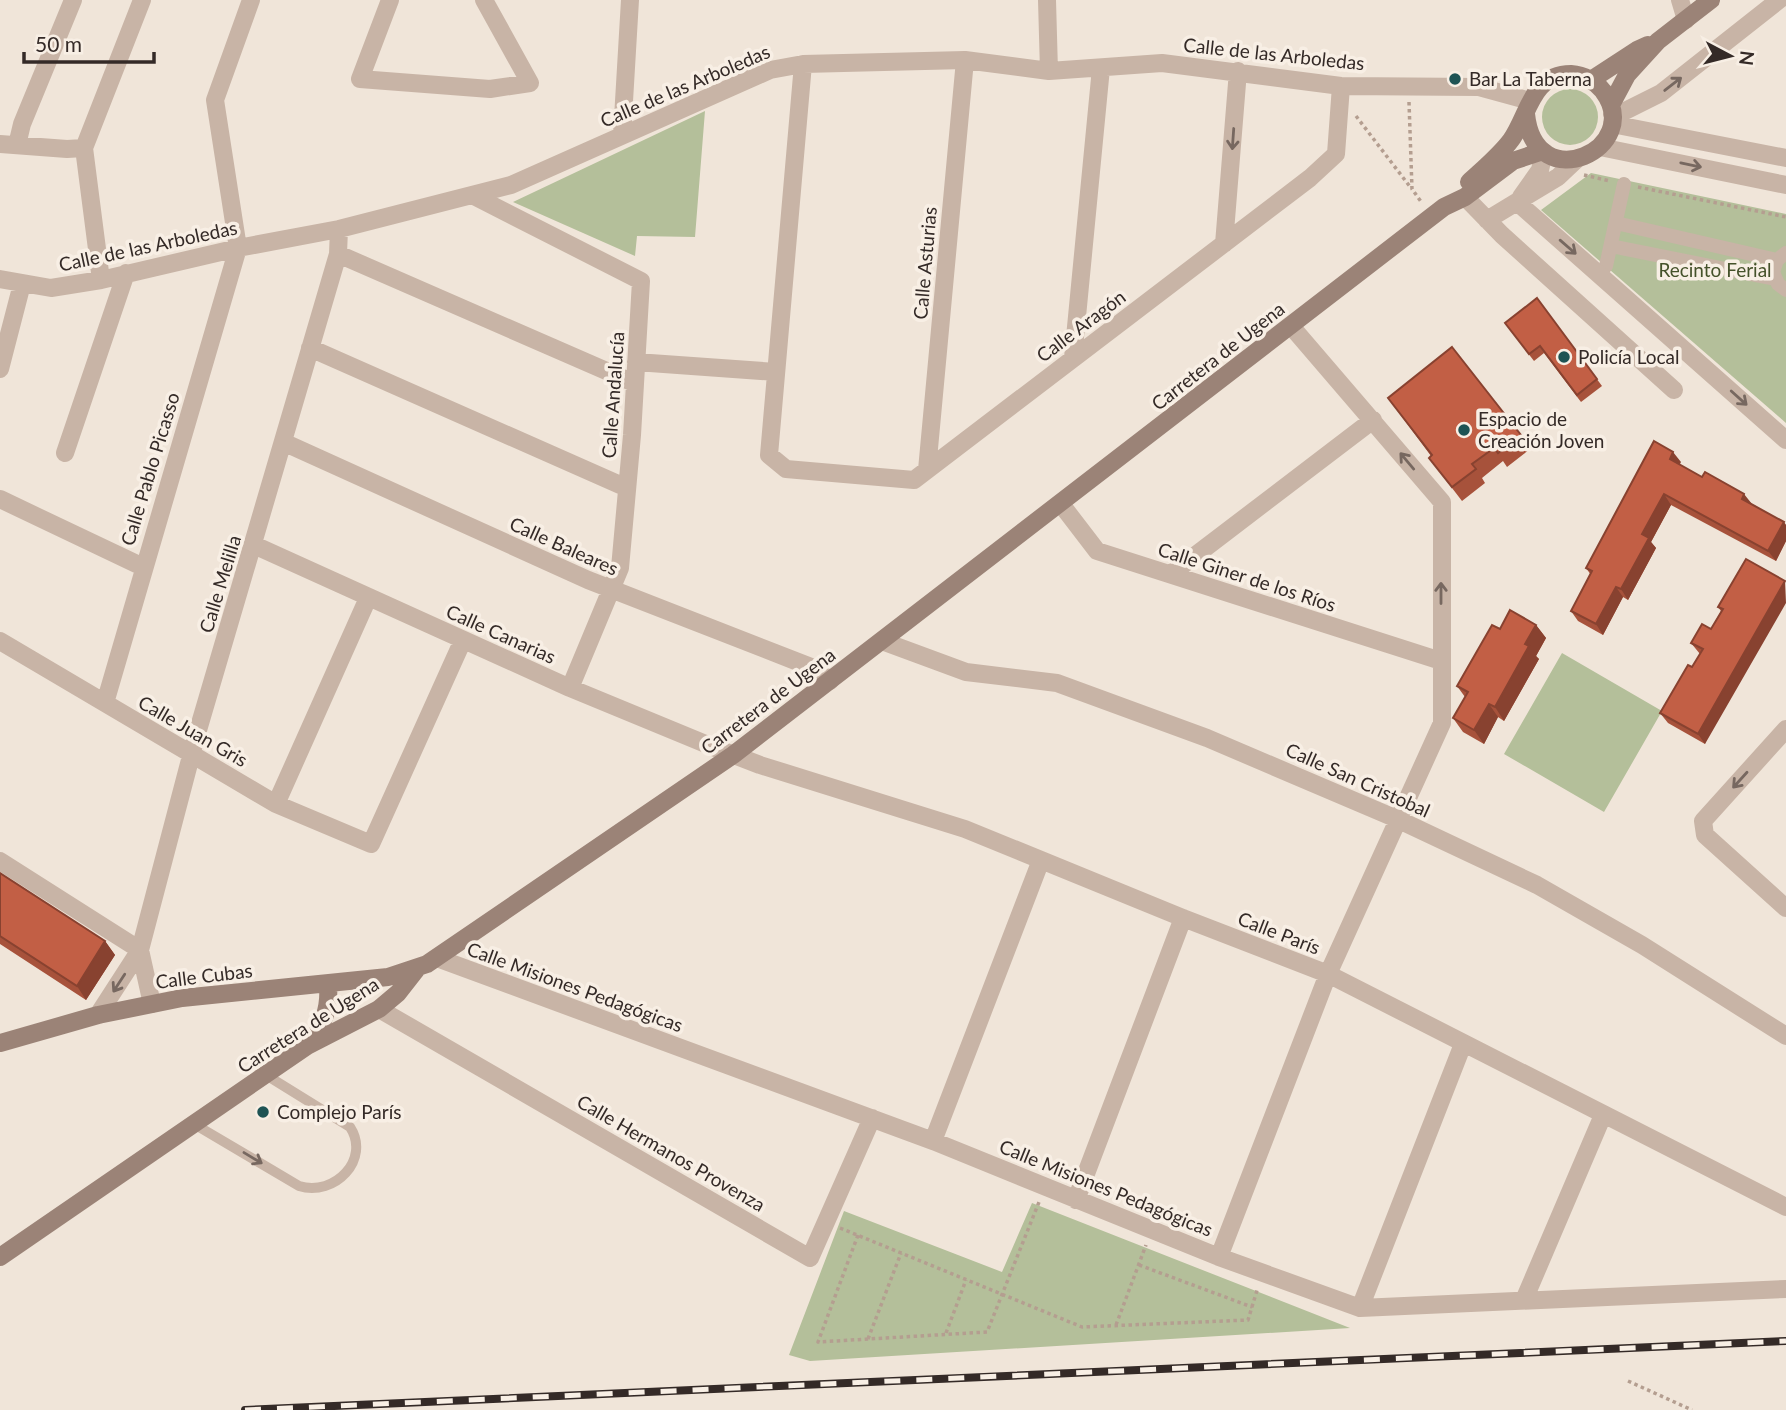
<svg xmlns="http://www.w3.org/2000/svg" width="1786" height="1410" viewBox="0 0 1786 1410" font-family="Lato,sans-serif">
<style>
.green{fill:#b4bf9a}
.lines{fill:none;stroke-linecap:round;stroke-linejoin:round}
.path{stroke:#b49e90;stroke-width:3.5;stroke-dasharray:3.5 3.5;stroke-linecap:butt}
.service{stroke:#c8b4a6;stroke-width:10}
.pedestrian{stroke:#c8b4a6;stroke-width:14}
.minor{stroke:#c8b4a6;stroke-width:18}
.secondary{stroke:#9b8377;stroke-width:18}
.rail-casing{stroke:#342a27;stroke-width:8}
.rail{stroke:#f8efe5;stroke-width:5;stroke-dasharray:16;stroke-linecap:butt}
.wall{fill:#a7523b}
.shaded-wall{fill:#884230}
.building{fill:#c25f45;stroke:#884230;stroke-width:2}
.oneway{stroke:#776860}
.poi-dot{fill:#1e5354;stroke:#f8efe5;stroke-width:2.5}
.labels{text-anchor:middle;stroke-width:7;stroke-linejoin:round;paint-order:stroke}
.street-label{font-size:19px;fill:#342a27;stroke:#f8efe5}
.poi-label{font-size:19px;fill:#342a27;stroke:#f8efe5;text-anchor:start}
.park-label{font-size:19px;fill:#45522b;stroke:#f8efe5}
</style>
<rect width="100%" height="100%" fill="#f0e5d9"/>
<path class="green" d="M1542 117a28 28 0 1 1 56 0a28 28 0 1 1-56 0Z
M 705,111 L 695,237 L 637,236 L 635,256 L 513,202 Z
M 1591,173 L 1786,214 L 1786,423 L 1541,210 Z
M 1562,653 L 1662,711 L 1604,812 L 1504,754 Z
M 1032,1203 L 1350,1328 L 810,1361 L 789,1355 L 844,1211 L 1002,1272 Z"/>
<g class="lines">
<path class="path" d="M 1409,102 L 1412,189 L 1422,203
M 1356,116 L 1411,188
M 1584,175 L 1610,181
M 1638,187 L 1786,217
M 840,1228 L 1082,1327 L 1248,1320 L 1258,1287
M 858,1235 L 818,1342 L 987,1332 L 1039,1202
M 1139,1265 L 1252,1307
M 1116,1325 L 1146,1245
M 946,1333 L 966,1280
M 868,1339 L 901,1253
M 1628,1381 L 1692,1410"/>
<path class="service" d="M 194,1124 L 299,1186 C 335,1197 371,1159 350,1127 L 266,1075"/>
<path class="pedestrian" d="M 1616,223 L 1777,260
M 1611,246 L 1775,279
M 1786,253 L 1777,260 L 1773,272 L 1778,284 L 1786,290
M 1606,266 L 1624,184"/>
<path class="minor" d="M 390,0 L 360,79 L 490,89 L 530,83 L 484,0
M 1047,0 L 1049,71
M 1680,0 L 1686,20
M 803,64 L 769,455 L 786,469 L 914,480 L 1310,178 L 1336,154 L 1341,86
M 1612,114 L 1623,112 L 1661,93 L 1779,0
M 1612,124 L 1786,158
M 622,135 L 630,0
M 0,144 L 67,149 L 84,148
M 17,145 L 22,124 L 73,0
M 1600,147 L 1786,185
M 474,196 L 641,281 L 632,435 L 620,568 L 570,688
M 1465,197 L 1502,235 L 1674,390
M 1521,197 L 1540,170 L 1544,152
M 1517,202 L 1786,440
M 1487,220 L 1558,177 L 1576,160
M 1224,244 L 1238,71
M 338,254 L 634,383
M 0,279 L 51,288 L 101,280 L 238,248 L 339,229 L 511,185 L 770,70 L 803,64 L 965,60 L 1049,71 L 1162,63 L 1341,86 L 1479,87 L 1530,101
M 101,280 L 84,148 L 142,0
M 310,348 L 627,488
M 1073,358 L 1101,68
M 636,362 L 776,372
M 0,369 L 22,284
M 283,442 L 588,580 L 816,669 L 830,681
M 65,453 L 126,273
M 927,470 L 965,60
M 0,499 L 143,567
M 1061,504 L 1097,551 L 1441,661
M 254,545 L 570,688 L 713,747 L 760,765 L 965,829 L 1183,918 L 1328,974 L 1786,1207
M 1171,574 L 1373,420
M 0,641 L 276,804 L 371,844 L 463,640
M 882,641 L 966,672 L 1057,683 L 1207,738 L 1397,819 L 1537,885 L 1642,945 L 1786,1036
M 105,703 L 238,248 L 215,100 L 251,0
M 1786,729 L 1703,821 L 1705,835 L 1786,908
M 276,804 L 368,598
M 0,861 L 140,950
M 140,950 L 152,1004
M 437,958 L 933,1141 L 1219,1257 L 1360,1308 L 1786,1289
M 379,1009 L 810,1258 L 872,1118
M 98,1015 L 140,950 L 196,737 L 338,254 L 339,229
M 933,1141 L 1041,860
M 1076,1200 L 1183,918
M 1219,1257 L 1328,974 L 1442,723 L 1442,502 L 1291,326
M 1524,1300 L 1603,1115
M 1360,1308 L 1463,1044"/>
<path class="secondary" d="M 1591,80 L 1637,50 L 1648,45
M 1611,105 L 1627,75 L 1658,41 L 1711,0
M 1469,182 C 1483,169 1500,155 1511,140 C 1529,115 1531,74 1571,74 C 1584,75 1595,81 1603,91 C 1646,148 1535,200 1526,114
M 0,1043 L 98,1015 L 182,998 L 388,977 L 427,964 L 733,755 L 1444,207 L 1465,197 L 1513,161 L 1543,151
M 308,1045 C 323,1025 330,1010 328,984
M 0,1257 L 307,1046 L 379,1009 L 398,993 L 416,970"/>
<g class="rail-casing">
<path id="rail" d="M 245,1410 L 1786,1341"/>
</g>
<use href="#rail" class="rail"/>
</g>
<path class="wall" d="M 1537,298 L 1602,386 L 1581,402 L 1544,353 L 1534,361 L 1505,323 Z
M 1388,398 L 1521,435 L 1530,449 L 1507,467 L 1503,461 L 1482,478 L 1485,483 L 1462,501 L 1429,458 L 1431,456 Z
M 1681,462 L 1679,465 L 1752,504 L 1786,525 L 1786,541 L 1776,561 L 1671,505 L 1651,542 L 1656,548 L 1628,600 L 1623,597 L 1603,635 L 1578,621 L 1571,611 L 1591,575 L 1586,568 Z
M 1746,559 L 1705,744 L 1668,723 L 1660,713 L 1692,667 L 1700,654 L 1691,643 L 1711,629 L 1721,611 L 1718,607 Z
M 1536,625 L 1546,638 L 1536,656 L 1539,659 L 1504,721 L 1498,717 L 1484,744 L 1463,732 L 1453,718 L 1465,697 L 1457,686 L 1500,629 Z
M 0,873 L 105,941 L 115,955 L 86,1000 L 0,944 Z"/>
<path class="shaded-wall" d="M 1673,452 L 1681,462 L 1677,469 L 1670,459 Z
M 1664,494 L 1671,505 L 1651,542 L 1656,548 L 1628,600 L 1621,589 L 1642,534 Z
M 1744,494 L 1752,504 L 1742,499 Z
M 1784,522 L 1786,525 L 1786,541 L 1776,561 L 1768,551 Z
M 1785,581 L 1786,603 L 1705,744 L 1698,734 Z
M 1616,587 L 1623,597 L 1603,635 L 1596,624 Z
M 1536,625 L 1546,638 L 1536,656 L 1539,659 L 1504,721 L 1495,707 L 1525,644 Z
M 1489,704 L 1498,717 L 1484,744 L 1474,730 Z
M 105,941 L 115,955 L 86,1000 L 77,986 Z"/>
<path class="building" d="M 1537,298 L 1597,379 L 1577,395 L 1540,346 L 1529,354 L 1505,323 Z
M 1452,347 L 1521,435 L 1498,453 L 1494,448 L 1472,464 L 1476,469 L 1452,487 L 1429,458 L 1432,455 L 1388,398 Z
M 1654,441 L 1673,452 L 1670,459 L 1702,477 L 1705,472 L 1744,494 L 1742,499 L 1784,522 L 1768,551 L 1664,494 L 1642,534 L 1649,538 L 1621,589 L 1616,587 L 1596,624 L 1571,611 L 1592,571 L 1586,568 Z
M 1746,559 L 1785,581 L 1698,734 L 1660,713 L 1688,665 L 1692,667 L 1703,649 L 1691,643 L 1702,624 L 1711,629 L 1723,609 L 1718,607 Z
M 1510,610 L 1536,625 L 1525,644 L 1529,646 L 1495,707 L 1489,704 L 1474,730 L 1453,718 L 1468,692 L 1457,686 L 1492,625 L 1500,629 Z
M 0,873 L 105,941 L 77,986 L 0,936 Z"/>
<defs><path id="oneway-shaft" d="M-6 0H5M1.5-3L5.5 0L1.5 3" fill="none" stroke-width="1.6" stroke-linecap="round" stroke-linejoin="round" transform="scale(1.75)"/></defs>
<g class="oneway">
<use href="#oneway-shaft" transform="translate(1673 84) rotate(-38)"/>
<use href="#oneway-shaft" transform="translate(1233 139) rotate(94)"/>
<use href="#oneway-shaft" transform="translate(1691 165) rotate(12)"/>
<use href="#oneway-shaft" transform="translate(1568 247) rotate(41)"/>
<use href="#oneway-shaft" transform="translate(1739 398) rotate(42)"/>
<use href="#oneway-shaft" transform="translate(1407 461) rotate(-130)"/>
<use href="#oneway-shaft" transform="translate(1441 593) rotate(-90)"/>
<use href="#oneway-shaft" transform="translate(1740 780) rotate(132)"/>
<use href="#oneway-shaft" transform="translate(119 983) rotate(123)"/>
<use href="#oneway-shaft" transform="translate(253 1158) rotate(31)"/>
</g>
<g class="poi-dot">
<circle cx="1455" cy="79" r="7"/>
<circle cx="1564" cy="357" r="7"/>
<circle cx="1464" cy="430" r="7"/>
<circle cx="263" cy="1112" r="7"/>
</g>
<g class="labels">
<g class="street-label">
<text transform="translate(1274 54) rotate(6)" y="7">Calle de las Arboledas</text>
<text transform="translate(685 86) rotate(-23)" y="7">Calle de las Arboledas</text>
<text transform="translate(148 246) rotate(-12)" y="7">Calle de las Arboledas</text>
<text transform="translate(925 263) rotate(-85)" y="7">Calle Asturias</text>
<text transform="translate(1081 326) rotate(-37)" y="7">Calle Aragón</text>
<text transform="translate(1218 356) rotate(-38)" y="7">Carretera de Ugena</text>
<text transform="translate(613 395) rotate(-86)" y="7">Calle Andalucía</text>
<text transform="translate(150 469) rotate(-73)" y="7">Calle Pablo Picasso</text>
<text transform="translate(564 546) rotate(24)" y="7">Calle Baleares</text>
<text transform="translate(1247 577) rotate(18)" y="7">Calle Giner de los Ríos</text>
<text transform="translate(220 584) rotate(-73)" y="7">Calle Melilla</text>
<text transform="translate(501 634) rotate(24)" y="7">Calle Canarias</text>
<text transform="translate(768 701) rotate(-37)" y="7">Carretera de Ugena</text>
<text transform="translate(193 731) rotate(30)" y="7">Calle Juan Gris</text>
<text transform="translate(1358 780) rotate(24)" y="7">Calle San Cristobal</text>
<text transform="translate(1279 933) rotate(21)" y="7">Calle París</text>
<text transform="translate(204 976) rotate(-7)" y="7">Calle Cubas</text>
<text transform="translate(575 987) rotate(20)" y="7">Calle Misiones Pedagógicas</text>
<text transform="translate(308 1025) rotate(-32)" y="7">Carretera de Ugena</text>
<text transform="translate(671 1153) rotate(30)" y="7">Calle Hermanos Provenza</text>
<text transform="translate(1106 1188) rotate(22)" y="7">Calle Misiones Pedagógicas</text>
</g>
<g class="poi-label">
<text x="1469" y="86">Bar La Taberna</text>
<text x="1578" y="364">Policía Local</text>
<text x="1478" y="426">Espacio de<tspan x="1478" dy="22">Creación Joven</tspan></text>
<text x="277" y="1119">Complejo París</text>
</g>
<g class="park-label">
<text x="1715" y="277">Recinto Ferial</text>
</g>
</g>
<g transform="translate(1730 56) rotate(97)" stroke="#f8efe5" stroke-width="5" paint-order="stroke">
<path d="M0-5L12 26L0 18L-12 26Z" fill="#342a27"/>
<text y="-10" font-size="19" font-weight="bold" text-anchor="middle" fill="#342a27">N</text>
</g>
<path d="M24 52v10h130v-10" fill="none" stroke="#342a27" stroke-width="3.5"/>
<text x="35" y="52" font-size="21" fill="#342a27" stroke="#f8efe5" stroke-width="5" paint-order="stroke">50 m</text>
</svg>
